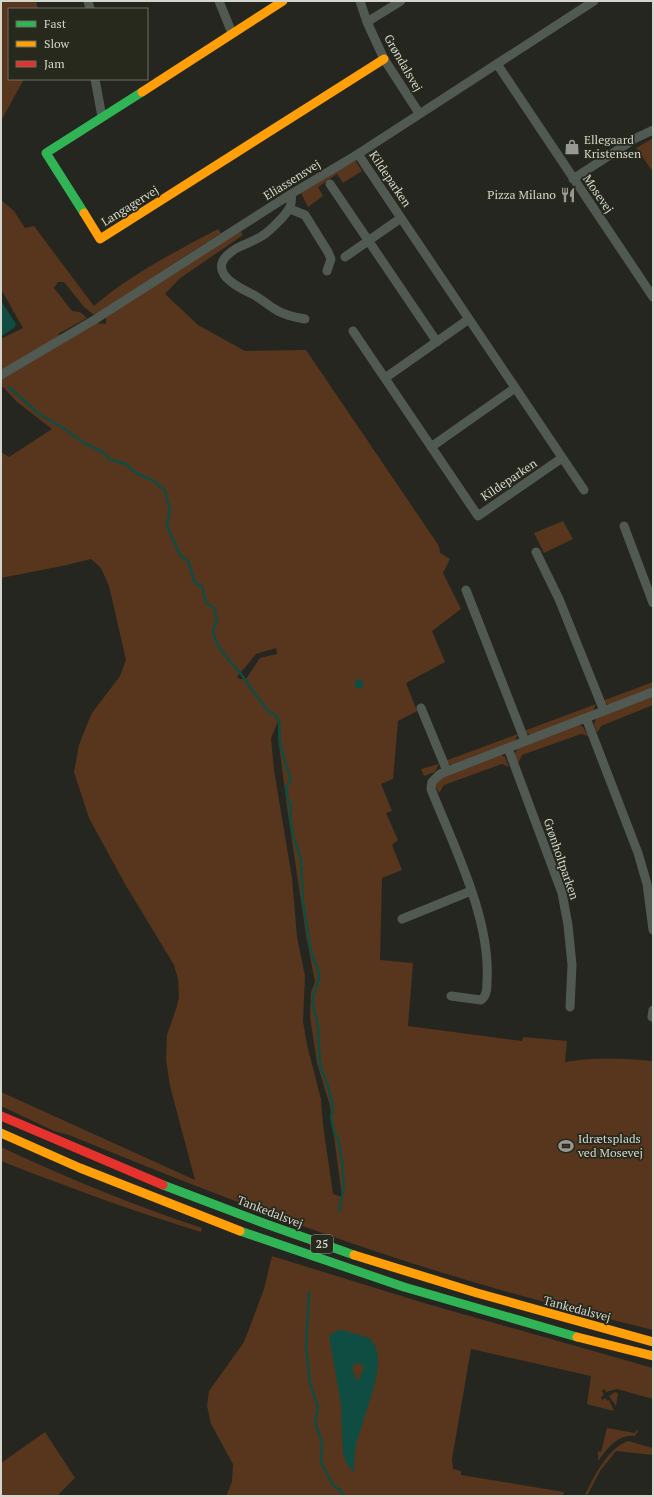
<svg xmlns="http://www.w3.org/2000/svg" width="654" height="1497" viewBox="0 0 654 1497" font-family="'PT Serif',serif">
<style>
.green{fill:#57361d;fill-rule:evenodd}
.water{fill:#0f4d43;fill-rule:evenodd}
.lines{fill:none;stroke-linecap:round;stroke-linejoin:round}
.stream{stroke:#0f4d43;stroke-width:2.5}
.street{stroke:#515a52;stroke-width:9}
.fast{stroke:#30b455;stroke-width:9}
.slow{stroke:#ff9f0a;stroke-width:9}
.jam{stroke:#e5322d;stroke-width:9}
.labels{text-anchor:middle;stroke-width:3.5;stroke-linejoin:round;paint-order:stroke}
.shield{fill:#26291c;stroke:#a0a299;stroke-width:1}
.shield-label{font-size:11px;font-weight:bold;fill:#d4d6ce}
.street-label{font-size:12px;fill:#d4d6ce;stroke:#26291c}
.poi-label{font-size:12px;fill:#d4d6ce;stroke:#26291c;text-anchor:start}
</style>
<rect width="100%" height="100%" fill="#25261f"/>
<path class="green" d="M 1,1 L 36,1 L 38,9 L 9,9 L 9,79 L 24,79 L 1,121 Z
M 653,138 L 653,172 L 636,148 Z
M 355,160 L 362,171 L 343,183 L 337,174 L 318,187 L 323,196 L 308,207 L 301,193 Z
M 1,200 L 14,211 L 25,228 L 34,226 L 94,306 C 131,274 175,252 218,229 L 221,233 L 94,315 L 84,307 L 64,282 L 58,282 L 54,288 L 72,311 L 80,312 L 87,318 L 58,334 L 63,343 L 96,323 L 106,324 L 106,317 L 240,230 L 243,235 L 179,279 L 165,294 L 198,325 L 245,351 L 306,350 L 439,546 L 440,553 L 450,559 L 443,573 L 461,609 L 432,631 L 445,662 L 406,683 L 417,711 L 398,721 L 393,779 L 381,784 L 392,811 L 386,813 L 398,840 L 392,845 L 402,870 L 382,878 L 380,960 L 413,963 L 408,1026 L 522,1041 L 523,1037 L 567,1041 L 565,1062 C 595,1057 624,1058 653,1061 L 653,1330 C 571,1310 489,1288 408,1262 C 293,1225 181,1181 69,1135 L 54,1131 L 1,1106 L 1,1092 L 195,1180 L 170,1086 L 166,1059 L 167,1035 L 177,1006 L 179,997 L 178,979 L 174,965 L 125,884 L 89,818 L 74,772 L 79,745 L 88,722 L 92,713 L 120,676 L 126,660 L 109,586 L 101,568 L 91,559 L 67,565 L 1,578 L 1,452 L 9,457 L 52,429 L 17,402 L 3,387 L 1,387 L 1,339 L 23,328 L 1,289 ZM 276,648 L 277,654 L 260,658 L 246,679 L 240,679 L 237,677 L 256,654 ZM 279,719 L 278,737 L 287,807 L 306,935 L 315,982 L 311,992 L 310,1017 L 317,1063 L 330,1106 L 342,1197 L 333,1194 L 323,1125 L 321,1099 L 307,1045 L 303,1021 L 305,976 L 297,937 L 292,878 L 274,770 L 271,738 Z
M 563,521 L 573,539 L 544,553 L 534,533 Z
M 653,682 L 653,688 L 609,705 L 602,701 Z
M 653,697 L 653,705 L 601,726 L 597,733 L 594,725 L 596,718 Z
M 596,704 L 593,711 L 531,735 L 524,731 Z
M 580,725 L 583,727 L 588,736 L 581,734 L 522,755 L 519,762 L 517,762 L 514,756 L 517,749 Z
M 518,734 L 515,741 L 452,765 L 445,761 Z
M 501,755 L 505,757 L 509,767 L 502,764 L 444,785 L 439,793 L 435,786 L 441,778 Z
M 439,764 L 435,772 L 424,776 L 421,769 Z
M 1,1147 C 67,1178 133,1205 202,1228 L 201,1232 C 133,1211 67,1187 1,1161 Z
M 272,1256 L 424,1303 L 653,1368 L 653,1399 L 617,1389 L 606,1392 L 604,1389 L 602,1391 L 604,1395 L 601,1397 L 602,1400 L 606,1398 L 607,1401 L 609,1400 L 614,1411 L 590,1405 L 587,1404 L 591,1376 L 471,1349 L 452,1459 L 453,1469 L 461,1471 L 461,1475 L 564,1492 L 563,1496 L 226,1496 L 232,1482 L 233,1464 L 211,1424 L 207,1406 L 209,1391 L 244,1342 L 264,1289 Z
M 615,1392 L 618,1393 L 616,1406 L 609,1396 Z
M 607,1428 L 635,1433 L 637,1429 L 638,1431 L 635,1436 C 618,1433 607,1449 598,1461 L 598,1451 L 601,1452 Z
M 45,1432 L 75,1478 L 57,1496 L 1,1496 L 1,1463 Z
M 628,1441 L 653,1448 L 653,1455 L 616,1451 L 600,1471 L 588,1494 L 585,1495 C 594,1476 607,1449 628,1441 Z"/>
<path class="water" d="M 1,301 L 16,324 L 15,327 L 2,336 Z
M354.5 684a4.5 4.5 0 1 1 9 0a4.5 4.5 0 1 1-9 0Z
M 343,1330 L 369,1338 C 392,1357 364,1411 360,1433 C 355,1440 354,1463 354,1471 L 353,1472 L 347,1464 L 343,1454 L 341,1404 L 329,1336 L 336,1331 ZM 357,1363 L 361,1364 L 364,1367 L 359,1380 L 356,1379 L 352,1368 Z"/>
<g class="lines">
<path class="stream" d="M 9,387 L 39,414 L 65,429 L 84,443 L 103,452 L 109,459 L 126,464 L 136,473 L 154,481 L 165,491 L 170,510 L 167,526 L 180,555 L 188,561 L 195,583 L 202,586 L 206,603 L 214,608 L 217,620 L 213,630 C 216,649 230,660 241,674 C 250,687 259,700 269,712 L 275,715 L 279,721 L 280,744 L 290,778 L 290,782 L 286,787 L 288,800 L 291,807 L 290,820 L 293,834 L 301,860 L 303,902 L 311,952 L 318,970 L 319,979 L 313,997 L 313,1005 L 318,1026 L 320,1065 L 329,1089 L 333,1108 L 331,1117 L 334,1132 L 338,1139 L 342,1161 L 344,1186 L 339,1211
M 309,1293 L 306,1347 L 310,1383 L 318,1408 L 315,1422 L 322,1443 L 321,1463 L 333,1485 L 341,1491 L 343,1496"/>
<path class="street" d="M 88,1 L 90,9
M 219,1 L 232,33
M 360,1 L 367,22 L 384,59 L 419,113
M 367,22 L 401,1
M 497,64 L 653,297
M 95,79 L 102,117
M 358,154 L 584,490
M 573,179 L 636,138 L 653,130
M 330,184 L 437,342
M 291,194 C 293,205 289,210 282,218 C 276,224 269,232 262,236 C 254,241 245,244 237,248 C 205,267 229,283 250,293 C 259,297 265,303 273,308 C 283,315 294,317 305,319
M 290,209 L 305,215 L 328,252 L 331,259 L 327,271
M 345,257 L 401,218
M 353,331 L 478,516 L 562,458
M 1,375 L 94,320 L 291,194 L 358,154 L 594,1
M 385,378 L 469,319
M 431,447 L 515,388
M 624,526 L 653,603
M 536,552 L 559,599 L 604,711
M 466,590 L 525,741
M 421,708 L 447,771
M 586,718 L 638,853 L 647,884 L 653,930
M 508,748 L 562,893 L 568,925 L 572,965 L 570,1007
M 402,919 L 471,891
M 451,996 L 481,1000 C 487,996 487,988 487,981 C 491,919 454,847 431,789 L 432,782 L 440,774 L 653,692
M 652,1017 L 653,1010"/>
<path class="fast" d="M 84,213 L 46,153 L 142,92
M 163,1185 L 266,1224 L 354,1255
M 240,1231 L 404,1287 L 577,1337"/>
<path class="slow" d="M 142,92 L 283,1
M 84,213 L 100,239 L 384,59
M 1,1133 L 80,1168 L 240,1231
M 354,1255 L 477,1293 L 653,1342
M 577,1337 L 653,1356"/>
<path class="jam" d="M 1,1116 L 163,1185"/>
</g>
<defs>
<g id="shop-bare" transform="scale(1.2)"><path d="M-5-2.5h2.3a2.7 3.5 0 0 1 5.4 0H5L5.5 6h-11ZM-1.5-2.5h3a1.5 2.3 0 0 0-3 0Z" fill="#979891" stroke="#26291c" stroke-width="2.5" paint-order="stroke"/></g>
<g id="restaurant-bare" transform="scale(1.2)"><path d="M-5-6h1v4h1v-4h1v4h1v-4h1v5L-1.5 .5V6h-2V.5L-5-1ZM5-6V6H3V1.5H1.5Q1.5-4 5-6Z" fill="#979891" stroke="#26291c" stroke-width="2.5" paint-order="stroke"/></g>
<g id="stadium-bare" transform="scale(1.2)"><path d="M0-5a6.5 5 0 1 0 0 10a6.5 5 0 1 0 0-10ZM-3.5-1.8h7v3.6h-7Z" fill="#979891" stroke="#26291c" stroke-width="2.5" paint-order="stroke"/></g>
</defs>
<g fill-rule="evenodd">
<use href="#shop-bare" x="572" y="147"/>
<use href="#restaurant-bare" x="568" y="195"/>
<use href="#stadium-bare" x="566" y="1146"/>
</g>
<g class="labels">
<rect class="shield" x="311" y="1235" width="22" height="18" rx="3"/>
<g class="shield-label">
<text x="322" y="1248">25</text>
</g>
<g class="street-label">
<text transform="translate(403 63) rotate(60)" y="4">Grøndalsvej</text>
<text transform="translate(390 179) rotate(56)" y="4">Kildeparken</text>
<text transform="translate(292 180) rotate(-32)" y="4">Eliassensvej</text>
<text transform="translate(598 194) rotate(56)" y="4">Mosevej</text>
<text transform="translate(130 206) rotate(-32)" y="4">Langagervej</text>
<text transform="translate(509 480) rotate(-34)" y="4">Kildeparken</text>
<text transform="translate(561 859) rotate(71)" y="4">Grønholtparken</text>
<text transform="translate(270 1212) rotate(21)" y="4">Tankedalsvej</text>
<text transform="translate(577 1309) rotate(15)" y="4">Tankedalsvej</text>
</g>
<g class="poi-label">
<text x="584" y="144">Ellegaard<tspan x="584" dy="14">Kristensen</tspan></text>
<text x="556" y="199" text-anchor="end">Pizza Milano</text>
<text x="578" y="1143">Idrætsplads<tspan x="578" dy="14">ved Mosevej</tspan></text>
</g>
</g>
<rect width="654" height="1497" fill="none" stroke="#d4d6ce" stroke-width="4"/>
<rect x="8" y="8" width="140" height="72" fill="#26291c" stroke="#6c6e63"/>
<rect x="16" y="21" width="20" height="6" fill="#30b455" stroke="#6c6e63"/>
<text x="44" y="28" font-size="12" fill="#d4d6ce">Fast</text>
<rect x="16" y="41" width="20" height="6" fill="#ff9f0a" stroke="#6c6e63"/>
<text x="44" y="48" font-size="12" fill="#d4d6ce">Slow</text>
<rect x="16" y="61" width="20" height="6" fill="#e5322d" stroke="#6c6e63"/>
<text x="44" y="68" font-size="12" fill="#d4d6ce">Jam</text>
</svg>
